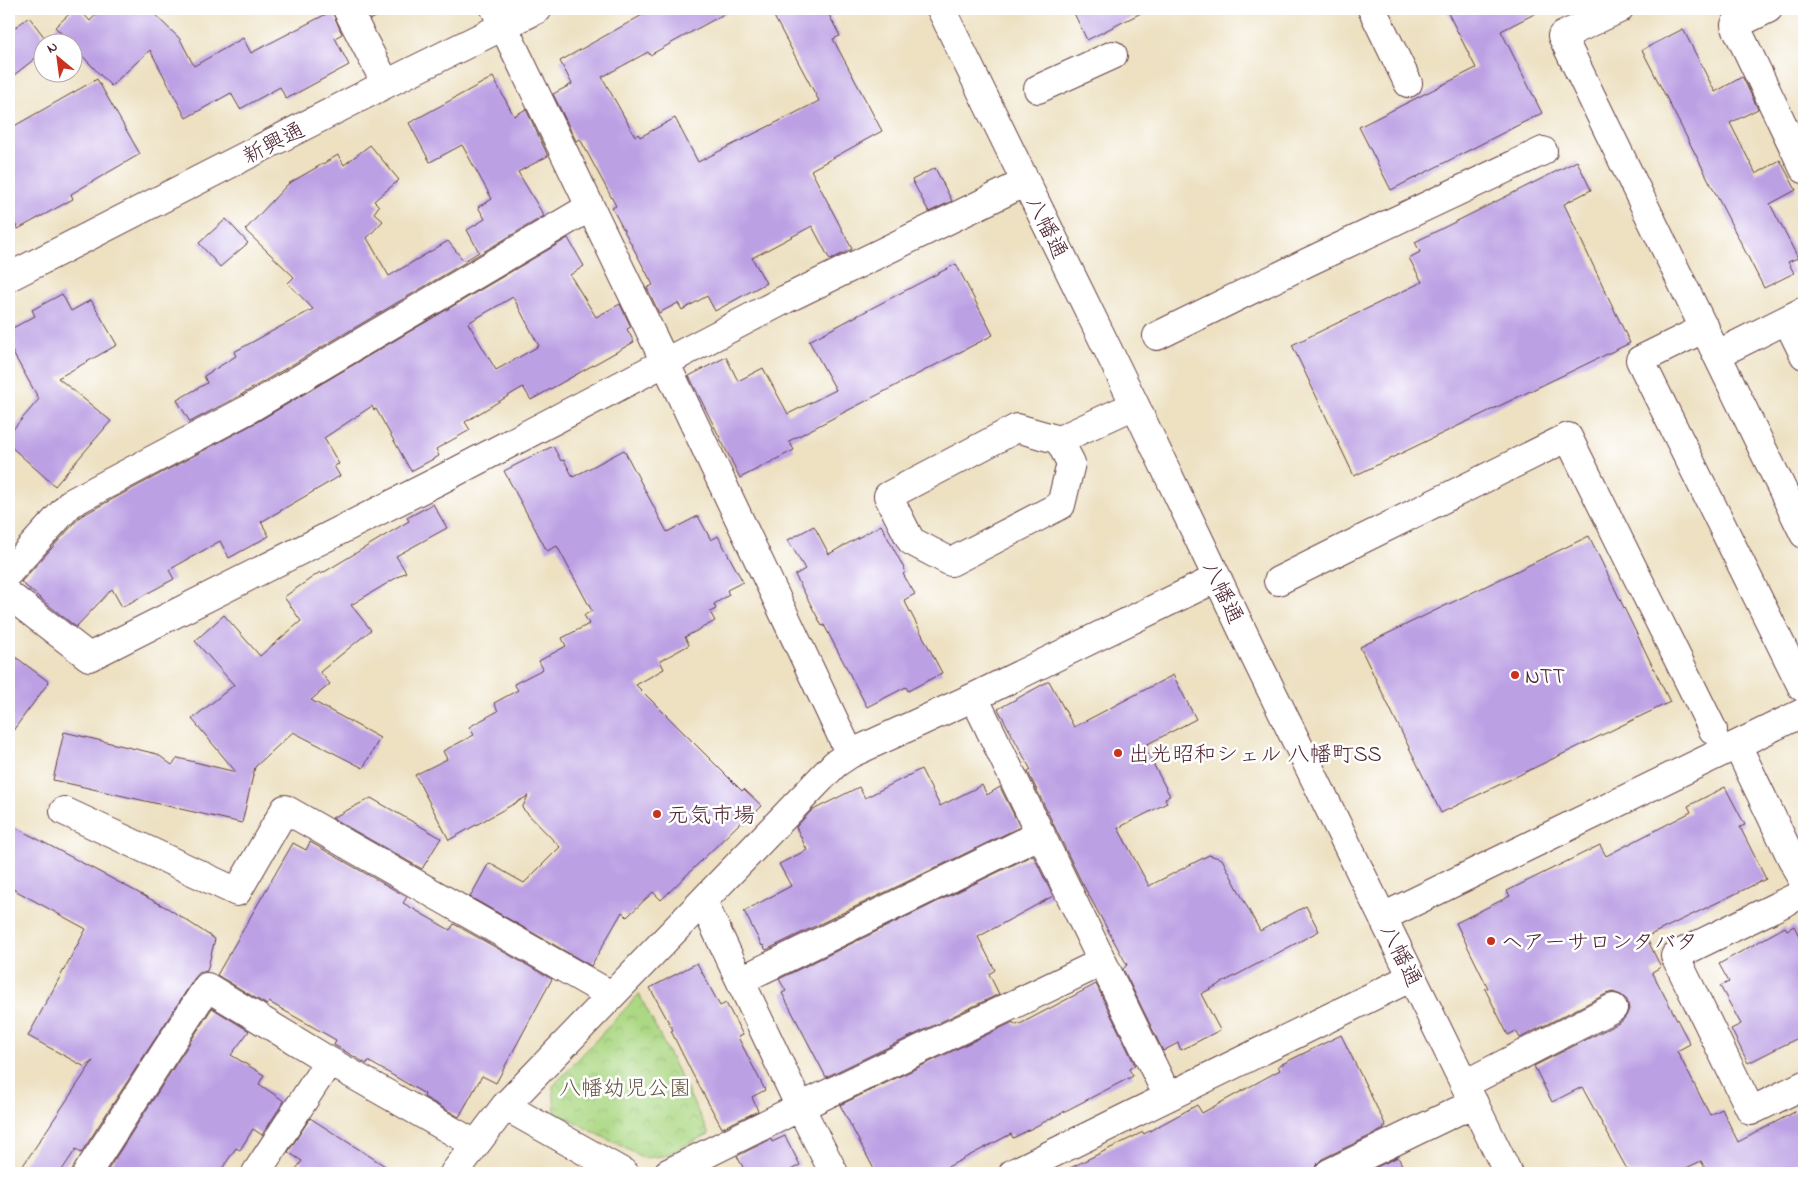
<svg xmlns="http://www.w3.org/2000/svg" width="1813" height="1182" viewBox="0 0 1813 1182" font-family="'Indie Flower','Klee One',sans-serif">
<style>
.park{fill:url(#park-crowns);stroke:#7b7c58}
.building{fill:#bca0e4;fill-rule:evenodd}
.lines{fill:none;stroke-linecap:round;stroke-linejoin:round}
.minor-casing{stroke:#623c42;stroke-width:30}
.minor{stroke:#fff;stroke-width:28}
.poi-dot{fill:#c8321e;stroke:#fff;stroke-width:2}
.labels{text-anchor:middle;stroke-width:5;stroke-linejoin:round;paint-order:stroke}
.street-label{font-size:22px;fill:#4a1f2b;stroke:#fff}
.poi-label{font-size:22px;fill:#4a1f2b;stroke:#fff;text-anchor:start}
.park-label{font-size:22px;fill:#675646;stroke:#fff}
</style>
<defs>
<pattern id="park-crowns" width="20" height="18" patternUnits="userSpaceOnUse" patternTransform="scale(1.25)"><rect width="20" height="18" fill="#acd884"/><path d="M2 6a3 3 0 1 1 6 0M12 15a3 3 0 1 1 6 0" fill="none" stroke="#96b972"/></pattern>
</defs>
<rect width="100%" height="100%" fill="#fff"/>
<filter id="ink" filterUnits="userSpaceOnUse"><feTurbulence type="fractalNoise" baseFrequency=".02" numOctaves="2"/><feDisplacementMap in="SourceGraphic" scale="10" xChannelSelector="R" yChannelSelector="G"/><feConvolveMatrix kernelMatrix="1 2 1 2 8 2 1 2 1" color-interpolation-filters="sRGB"/></filter>
<filter id="wash" filterUnits="userSpaceOnUse"><feTurbulence type="fractalNoise" baseFrequency=".0096" numOctaves="4" result="noise"/><feDisplacementMap in="SourceGraphic" scale="20" xChannelSelector="R" yChannelSelector="G"/><feGaussianBlur stdDeviation="1.12" result="paint"/><feColorMatrix in="noise" values="0 0 0 0 0 0 0 0 0 0 0 0 0 0 0 0 0 1.4 0 .05"/><feComposite in="paint" operator="in"/></filter>
<g filter="url(#wash)">
<rect width="100%" height="100%" fill="#ede1c2"/>
<path class="park" d="M 639,994 L 709,1134 L 664,1156 L 644,1158 L 555,1112 L 553,1086 Z"/>
<g id="blocks">
<path class="building" d="M 75,9 L 79,9 L 90,21 L 101,9 L 149,9 L 180,39 L 194,66 L 243,38 L 251,53 L 332,11 L 342,34 L 335,38 L 349,65 L 286,99 L 280,87 L 240,109 L 231,93 L 186,118 L 150,50 L 111,86 L 72,45 L 72,42 L 70,42 L 55,27 Z
M 364,9 L 391,9 L 370,20 Z
M 653,9 L 733,9 L 650,55 L 648,52 L 602,77 L 635,136 L 638,134 L 640,137 L 675,118 L 698,162 L 819,101 L 770,9 L 826,9 L 840,36 L 833,39 L 882,131 L 811,170 L 852,249 L 830,260 L 812,226 L 752,258 L 766,283 L 715,311 L 707,296 L 682,310 L 678,303 L 659,313 L 647,288 L 653,285 L 612,208 L 616,206 L 580,139 L 576,141 L 553,94 L 572,84 L 560,61 Z
M 1072,9 L 1149,9 L 1087,40 Z
M 1446,9 L 1544,9 L 1501,31 L 1542,113 L 1391,190 L 1359,127 L 1476,68 Z
M 29,17 L 48,42 L 42,42 L 42,53 L 9,79 L 9,32 Z
M 1683,29 L 1715,92 L 1742,77 L 1743,78 L 1758,109 L 1730,123 L 1756,174 L 1780,160 L 1796,190 L 1770,204 L 1798,258 L 1788,262 L 1794,273 L 1764,288 L 1642,50 Z
M 493,77 L 514,116 L 526,109 L 548,156 L 518,172 L 544,216 L 239,396 L 190,422 L 177,400 L 207,383 L 204,376 L 236,356 L 234,352 L 313,309 L 288,283 L 294,277 L 245,230 L 288,184 L 338,155 L 344,165 L 370,145 L 399,180 L 374,201 L 379,206 L 374,213 L 383,221 L 367,238 L 389,276 L 448,241 L 464,261 L 479,252 L 467,230 L 485,219 L 478,207 L 492,199 L 462,145 L 430,162 L 409,123 Z
M 97,79 L 140,154 L 71,194 L 73,199 L 18,229 L 9,213 L 9,129 Z
M 1577,161 L 1591,190 L 1564,204 L 1630,343 L 1354,476 L 1292,345 L 1422,282 L 1409,258 L 1420,252 L 1415,242 Z
M 935,168 L 952,201 L 929,212 L 912,180 Z
M 226,219 L 248,243 L 220,267 L 199,243 Z
M 568,238 L 584,266 L 570,275 L 596,317 L 620,304 L 631,327 L 627,329 L 634,342 L 531,400 L 523,387 L 465,422 L 470,430 L 436,449 L 439,456 L 411,471 L 376,409 L 374,410 L 372,406 L 324,438 L 339,464 L 334,466 L 340,476 L 261,522 L 269,536 L 229,558 L 220,541 L 169,570 L 174,579 L 122,607 L 112,589 L 76,627 L 47,604 L 21,582 L 81,516 L 255,423 ZM 513,297 L 539,346 L 496,370 L 468,323 Z
M 956,264 L 993,335 L 789,441 L 794,450 L 740,478 L 689,376 L 726,357 L 738,381 L 763,368 L 788,414 L 836,390 L 809,341 Z
M 62,294 L 71,311 L 91,300 L 117,345 L 58,378 L 111,421 L 55,486 L 9,445 L 9,434 L 39,399 L 9,346 L 9,330 L 35,316 L 32,310 Z
M 553,446 L 561,461 L 564,460 L 573,477 L 624,450 L 667,532 L 698,516 L 711,540 L 718,536 L 743,582 L 727,590 L 729,595 L 714,604 L 716,609 L 710,612 L 715,621 L 685,637 L 689,645 L 660,661 L 664,669 L 636,685 L 742,791 L 744,789 L 762,806 L 743,824 L 741,822 L 661,900 L 653,892 L 627,917 L 622,912 L 591,966 L 470,897 L 489,863 L 524,883 L 560,847 L 522,808 L 528,796 L 449,840 L 415,775 L 447,759 L 443,751 L 474,735 L 469,727 L 498,711 L 494,703 L 518,690 L 514,684 L 543,669 L 539,661 L 566,646 L 562,638 L 589,624 L 584,615 L 592,611 L 557,546 L 547,551 L 504,471 Z
M 433,504 L 447,528 L 396,556 L 406,572 L 351,605 L 371,630 L 320,672 L 330,684 L 311,700 L 380,738 L 363,768 L 293,732 L 255,767 L 242,823 L 53,780 L 64,732 L 157,754 L 172,765 L 178,758 L 236,772 L 192,719 L 234,685 L 195,641 L 224,615 L 260,656 L 301,621 L 284,597 L 320,572 L 321,574 L 409,521 L 407,518 Z
M 881,525 L 906,572 L 903,574 L 915,594 L 904,600 L 942,673 L 908,691 L 906,687 L 867,707 L 824,625 L 822,626 L 795,575 L 805,569 L 788,540 L 814,526 L 829,554 Z
M 1589,536 L 1670,702 L 1441,813 L 1360,647 Z
M 9,652 L 49,682 L 9,736 Z
M 1173,675 L 1196,719 L 1144,746 L 1170,796 L 1165,798 L 1167,803 L 1118,828 L 1149,886 L 1209,855 L 1222,859 L 1260,931 L 1306,906 L 1319,931 L 1201,994 L 1220,1030 L 1181,1050 L 1178,1043 L 1163,1051 L 1123,969 L 1127,965 L 1081,881 L 1028,772 L 1031,770 L 998,709 L 1049,681 L 1074,727 Z
M 921,769 L 940,806 L 982,785 L 987,795 L 1000,787 L 1020,827 L 766,950 L 763,945 L 762,946 L 744,911 L 791,886 L 779,864 L 807,850 L 796,827 L 811,811 L 859,787 L 865,798 Z
M 1725,787 L 1745,825 L 1740,827 L 1766,879 L 1646,937 L 1661,967 L 1652,972 L 1690,1044 L 1677,1051 L 1710,1115 L 1722,1109 L 1738,1142 L 1804,1107 L 1804,1173 L 1708,1173 L 1701,1161 L 1676,1173 L 1629,1173 L 1582,1087 L 1552,1102 L 1534,1066 L 1621,1022 L 1626,1016 L 1629,1009 L 1627,1000 L 1621,995 L 1613,992 L 1606,994 L 1520,1038 L 1516,1031 L 1508,1035 L 1485,989 L 1488,988 L 1456,923 L 1510,896 L 1507,891 L 1600,845 L 1606,856 L 1691,812 L 1688,806 Z
M 371,798 L 441,838 L 422,869 L 332,818 Z
M 9,824 L 169,909 L 215,939 L 207,971 L 199,973 L 194,979 L 81,1153 L 76,1149 L 60,1173 L 18,1173 L 93,1061 L 85,1067 L 28,1036 L 86,929 L 9,887 Z
M 310,842 L 407,897 L 403,903 L 450,930 L 454,924 L 552,979 L 496,1083 L 482,1076 L 459,1117 L 424,1097 L 425,1094 L 368,1061 L 367,1064 L 334,1045 L 336,1040 L 269,1002 L 267,1005 L 217,975 L 293,843 L 306,850 Z
M 1033,855 L 1053,896 L 978,937 L 995,970 L 989,974 L 999,994 L 826,1077 L 782,993 L 786,991 L 779,979 Z
M 1794,926 L 1804,946 L 1804,1035 L 1748,1063 L 1731,1029 L 1741,1024 L 1720,986 L 1729,982 L 1719,964 L 1785,927 L 1787,930 Z
M 697,963 L 720,1006 L 726,1003 L 743,1035 L 738,1037 L 765,1090 L 752,1097 L 758,1111 L 722,1128 L 692,1073 L 671,1031 L 673,1030 L 650,988 Z
M 1096,984 L 1135,1065 L 1129,1069 L 1133,1076 L 1013,1138 L 1011,1134 L 936,1173 L 876,1173 L 840,1105 L 1013,1022 L 1015,1025 L 1020,1024 Z
M 212,1008 L 249,1031 L 231,1055 L 264,1075 L 259,1084 L 284,1101 L 262,1135 L 253,1129 L 240,1150 L 236,1148 L 219,1173 L 111,1173 L 107,1171 Z
M 1341,1035 L 1386,1126 L 1383,1128 L 1384,1129 L 1322,1159 L 1316,1165 L 1314,1173 L 1060,1173 L 1143,1132 L 1144,1134 L 1197,1105 L 1202,1113 L 1280,1070 L 1278,1066 Z
M 310,1118 L 396,1173 L 293,1173 L 302,1161 L 288,1152 Z
M 785,1136 L 800,1165 L 785,1173 L 746,1173 L 737,1156 L 771,1139 L 772,1142 Z
M 1398,1157 L 1406,1173 L 1364,1173 Z"/>
</g>
</g>
<g filter="url(#ink)">
<use href="#blocks" fill-opacity="0" stroke="#623c42" stroke-width="1"/>
<g class="lines">
<g class="minor-casing">
<path id="minor" d="M 347,9 L 386,84
M 495,9 L 665,362 L 850,754
M 941,9 L 1135,405 L 1253,653 L 1508,1173
M 1372,9 L 1408,83
M 1619,9 L 1562,36 L 1804,534
M 1768,9 L 1735,25 L 1804,169
M 1038,89 L 1113,55
M 9,277 L 386,84 L 538,9
M 1787,320 L 1804,355
M 1705,328 L 1640,360 L 1802,687
M 1157,336 L 1308,262 L 1543,151
M 1718,354 L 1804,311
M 1059,440 L 1071,463 L 1061,505 L 951,562 L 911,541 L 888,496 L 1017,428 L 1059,440 L 1135,405
M 9,572 L 71,503 L 247,410 L 590,207
M 1278,581 L 1568,437 L 1713,730
M 9,595 L 89,657 L 440,480 L 786,299 L 1026,182
M 974,697 L 1168,1097
M 1737,745 L 1804,884
M 64,811 L 237,892 L 285,809 L 611,995
M 1804,893 L 1675,956 L 1751,1111 L 1804,1085
M 703,902 L 800,1107 L 834,1173
M 1383,917 L 1804,712
M 741,980 L 1041,834
M 1465,1084 L 1613,1008
M 505,1106 L 624,1173
M 87,1173 L 207,987 L 329,1061 L 475,1144
M 256,1173 L 329,1061
M 454,1173 L 505,1106 L 835,764 L 850,754 L 974,697 L 1217,578
M 668,1173 L 800,1107 L 1102,962
M 1013,1173 L 1412,977
M 1329,1173 L 1474,1103"/>
</g>
<use href="#minor" class="minor"/>
</g>
</g>
<g class="poi-dot">
<circle cx="1515" cy="675" r="5"/>
<circle cx="1118" cy="753" r="5"/>
<circle cx="657" cy="814" r="5"/>
<circle cx="1491" cy="941" r="5"/>
</g>
<g class="labels">
<g class="street-label">
<text transform="translate(273 142) rotate(-27)" y="8">新興通</text>
<text transform="translate(1048 227) rotate(64)" y="8">八幡通</text>
<text transform="translate(1224 592) rotate(65)" y="8">八幡通</text>
<text transform="translate(1402 955) rotate(64)" y="8">八幡通</text>
</g>
<g class="poi-label">
<text x="1525" y="683">NTT</text>
<text x="1128" y="761">出光昭和シェル 八幡町SS</text>
<text x="667" y="822">元気市場</text>
<text x="1501" y="949">ヘアーサロンタバタ</text>
</g>
<g class="park-label">
<text x="625" y="1095">八幡幼児公園</text>
</g>
</g>
<rect width="1813" height="1182" fill="none" stroke="#fff" stroke-width="30"/>
<g transform="translate(58 58) rotate(331)"><circle r="24" fill="#ffffff" stroke="#b7a5aa"/>
<path d="M0-4L9 19L0 12L-9 19Z" fill="#c8321e"/>
<text y="-8" font-size="14" font-weight="bold" text-anchor="middle" fill="#4a1f2b">N</text>
</g>
</svg>
